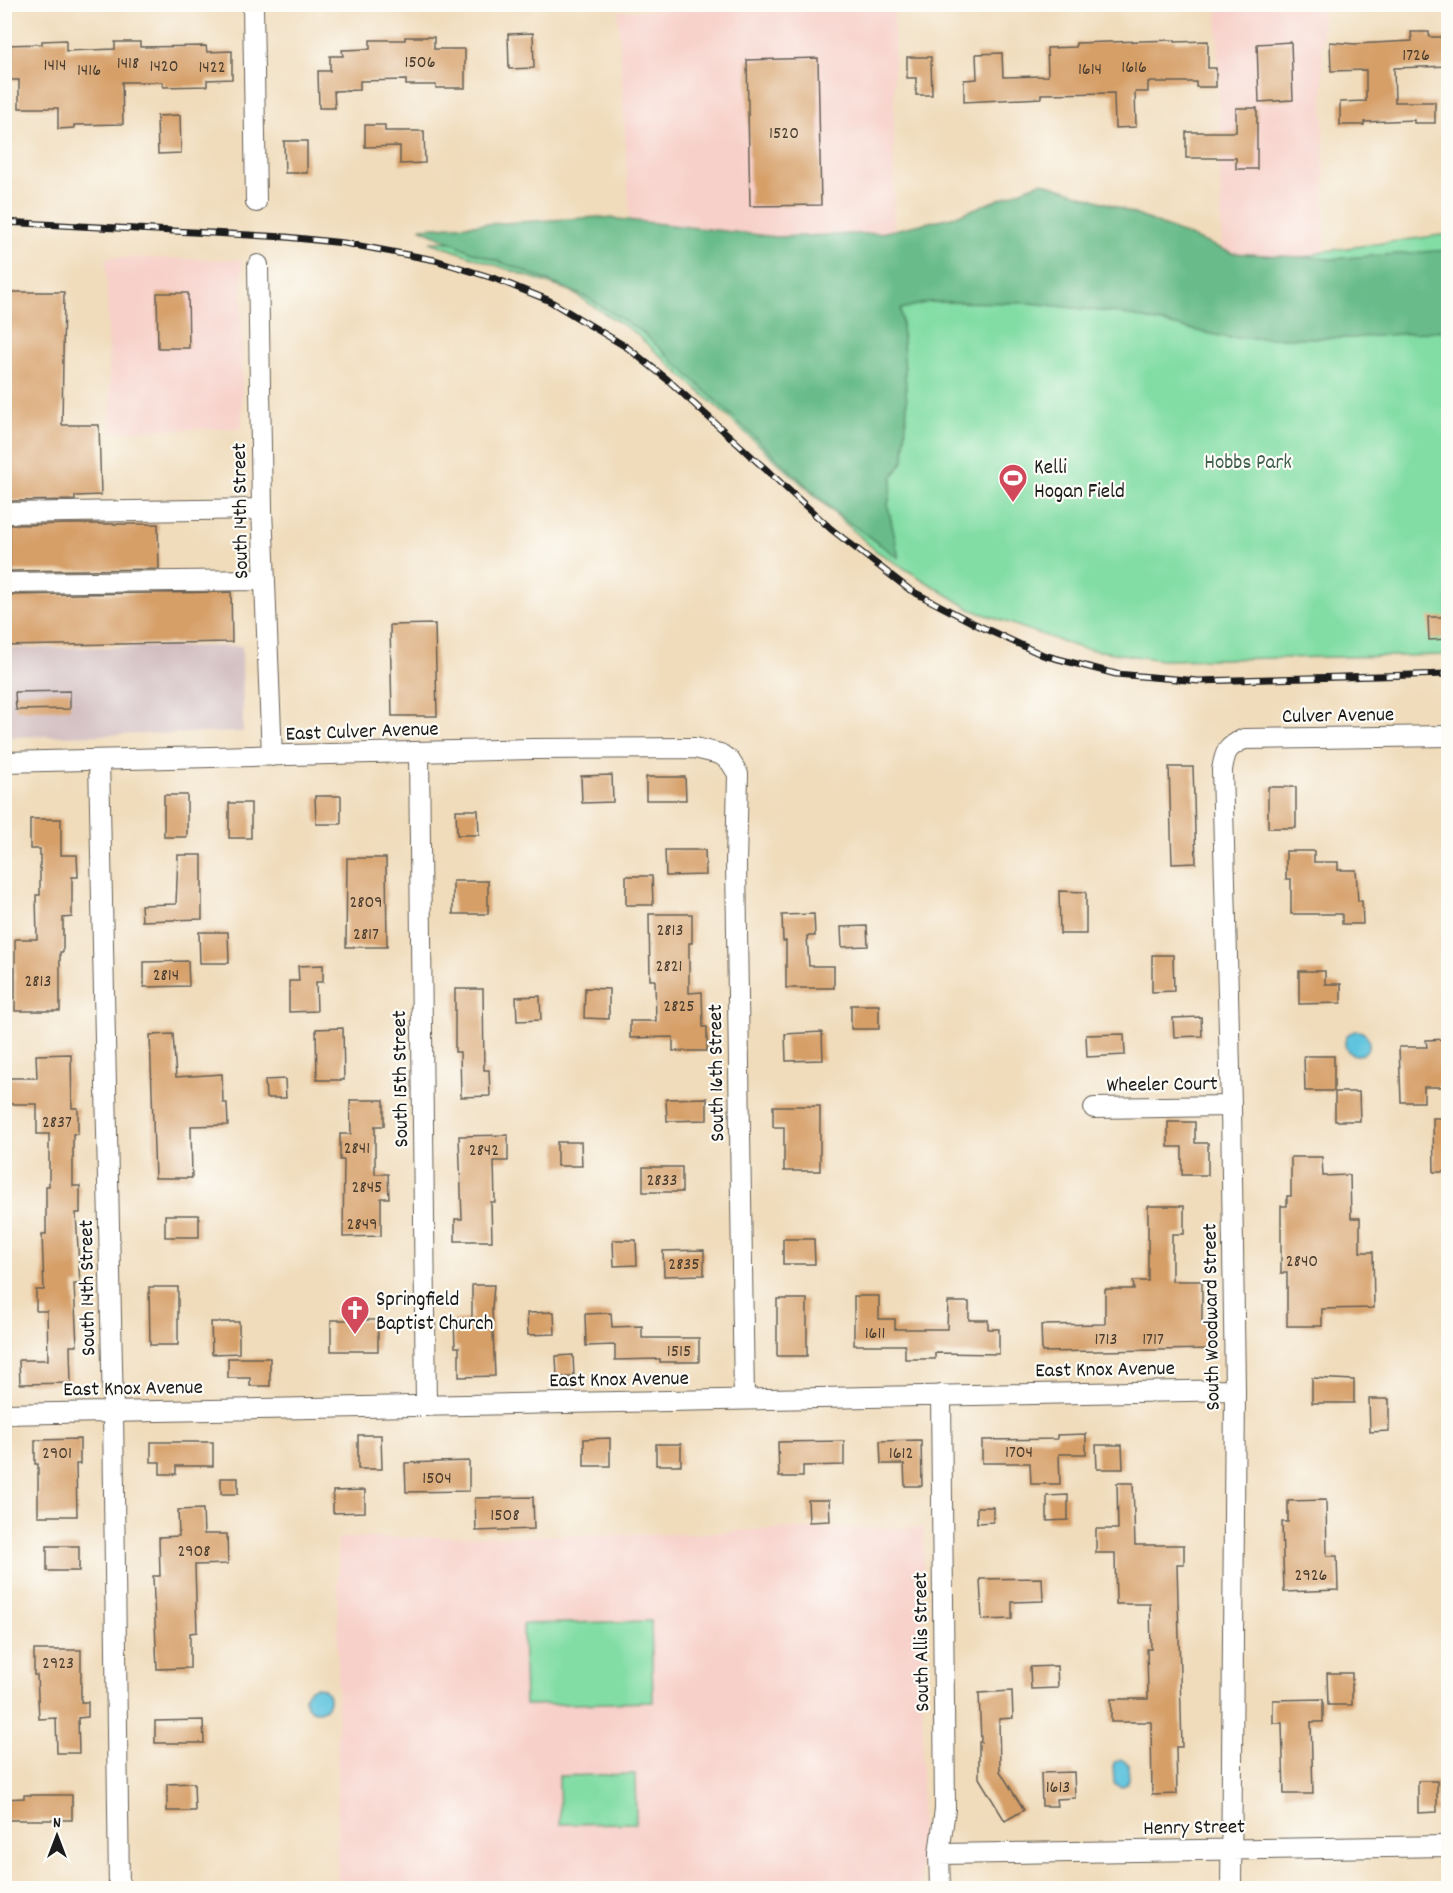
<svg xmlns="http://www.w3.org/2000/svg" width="1453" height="1893" viewBox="0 0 1453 1893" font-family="Dekko,sans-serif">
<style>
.built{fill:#f7d0c9}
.industrial{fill:#d2bec1}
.green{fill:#82dda4;stroke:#4f7c60;stroke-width:1.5}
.forest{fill:#69bc8a;stroke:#426c53;stroke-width:1.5}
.water{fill:#60c4de;stroke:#3e707d;stroke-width:1.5}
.building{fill:#d69f68}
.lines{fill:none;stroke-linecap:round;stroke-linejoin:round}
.minor-casing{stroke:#665f54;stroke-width:22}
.minor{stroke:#fff;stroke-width:20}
.rail-casing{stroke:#1c1c1c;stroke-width:7}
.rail{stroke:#fdfcf7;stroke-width:4.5;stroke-dasharray:14;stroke-linecap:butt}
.labels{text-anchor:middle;stroke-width:4.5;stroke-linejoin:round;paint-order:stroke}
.number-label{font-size:18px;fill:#4a3d2f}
.park-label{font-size:21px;fill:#40604c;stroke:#fdfcf7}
.poi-label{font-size:21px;fill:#1c1c1c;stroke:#fdfcf7;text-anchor:start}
.street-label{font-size:21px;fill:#1c1c1c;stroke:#fdfcf7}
</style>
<rect width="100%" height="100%" fill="#fdfcf7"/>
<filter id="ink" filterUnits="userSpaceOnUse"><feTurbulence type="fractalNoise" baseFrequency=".0167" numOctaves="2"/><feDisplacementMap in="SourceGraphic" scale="12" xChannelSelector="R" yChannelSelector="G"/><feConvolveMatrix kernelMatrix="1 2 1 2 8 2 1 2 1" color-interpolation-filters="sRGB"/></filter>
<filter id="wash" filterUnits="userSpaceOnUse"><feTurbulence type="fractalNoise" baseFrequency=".008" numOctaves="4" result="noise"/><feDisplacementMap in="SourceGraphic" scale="24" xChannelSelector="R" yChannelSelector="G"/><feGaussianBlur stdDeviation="1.35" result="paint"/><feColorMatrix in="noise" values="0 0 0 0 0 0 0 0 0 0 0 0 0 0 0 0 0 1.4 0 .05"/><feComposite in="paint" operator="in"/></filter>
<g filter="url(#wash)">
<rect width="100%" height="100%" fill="#f0dcbb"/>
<path class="built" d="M 849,5 L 894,5 L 894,276 L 633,277 L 618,11 Z
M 1217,5 L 1322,5 L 1325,251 L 1311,256 L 1222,265 Z
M 106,257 L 242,260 L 242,428 L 111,431 Z
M 924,1528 L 921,1888 L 357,1888 L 356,1881 L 337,1881 L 338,1538 L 691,1534 L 764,1529 Z"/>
<path class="industrial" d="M 242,646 L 243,732 L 5,737 L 4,648 Z"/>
<path class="green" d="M 1448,234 L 1448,655 L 1162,660 L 1080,648 L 972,610 L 876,551 L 634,332 L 570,291 L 430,242 L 631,241 L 1101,276 L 1311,256 L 1325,251 Z
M 651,1621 L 653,1702 L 525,1705 L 523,1624 Z
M 635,1774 L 636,1823 L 560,1824 L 559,1776 Z"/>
<path class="forest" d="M 1042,182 L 1109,204 L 1232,253 L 1331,259 L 1448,250 L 1448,330 L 1352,338 L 1229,338 L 1118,313 L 1030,303 L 929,302 L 901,309 L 907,405 L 904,460 L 893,476 L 888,506 L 899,558 L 837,514 L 642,332 L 588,298 L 522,270 L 472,252 L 420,228 L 600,217 L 777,237 L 881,233 L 956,216 Z"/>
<path class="water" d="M1345 1043a12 12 0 1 1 24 0a12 12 0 1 1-24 0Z
M305 1699a12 12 0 1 1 24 0a12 12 0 1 1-24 0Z
M 1121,1759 L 1128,1764 L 1129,1779 L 1127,1784 L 1121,1787 L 1114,1783 L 1113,1765 L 1115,1762 Z"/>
<g id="blocks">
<path class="building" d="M 1411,32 L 1429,32 L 1429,37 L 1449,37 L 1449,66 L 1394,68 L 1395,102 L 1435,102 L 1435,123 L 1414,123 L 1414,120 L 1364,122 L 1364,125 L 1340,125 L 1340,102 L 1366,101 L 1366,70 L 1331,71 L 1330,42 L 1355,44 L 1412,41 Z
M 533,33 L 534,68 L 509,69 L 508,34 Z
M 405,37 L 434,37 L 434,49 L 465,49 L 465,88 L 436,88 L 436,85 L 406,85 L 406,80 L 360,81 L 360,90 L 334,91 L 335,108 L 319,108 L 318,71 L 330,71 L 330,56 L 343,56 L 342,50 L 370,49 L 370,40 L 405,40 Z
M 66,40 L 66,51 L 115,49 L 115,42 L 140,42 L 140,47 L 206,46 L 207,52 L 232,51 L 232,79 L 207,80 L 207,86 L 163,87 L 163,82 L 122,82 L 123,124 L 74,125 L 74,128 L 58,129 L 58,108 L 19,108 L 19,80 L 4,80 L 4,45 L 42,44 L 42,41 Z
M 1175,40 L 1175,42 L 1208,41 L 1208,68 L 1216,68 L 1216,87 L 1196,87 L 1196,82 L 1148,82 L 1148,92 L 1135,92 L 1136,127 L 1115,128 L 1114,93 L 1041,94 L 1041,98 L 964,102 L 964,80 L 977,79 L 976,54 L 1002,53 L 1003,77 L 1048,76 L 1047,48 L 1076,47 L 1076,43 Z
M 1291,42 L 1293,100 L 1259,102 L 1257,44 Z
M 907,57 L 931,57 L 932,95 L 916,95 L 916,78 L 907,78 Z
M 818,58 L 821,205 L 750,206 L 747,60 Z
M 1236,108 L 1257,108 L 1257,169 L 1236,169 L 1236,158 L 1186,158 L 1186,132 L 1236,132 Z
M 180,115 L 181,153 L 158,154 L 157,116 Z
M 365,125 L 385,125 L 385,131 L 424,131 L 425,163 L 400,164 L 400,146 L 365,147 Z
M 284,141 L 307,141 L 307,173 L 285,173 Z
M 4,292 L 64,292 L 62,425 L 99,425 L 101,495 L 75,496 L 75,500 L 9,501 L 7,414 L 4,414 Z
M 157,293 L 188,293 L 189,348 L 158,348 Z
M 75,524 L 158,524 L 159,569 L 10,571 L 10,525 Z
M 231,592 L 232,642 L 4,646 L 4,595 Z
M 1428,617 L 1449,617 L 1449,639 L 1429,640 Z
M 435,624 L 437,716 L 392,716 L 390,625 Z
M 70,691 L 70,709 L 16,710 L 15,692 Z
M 1169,767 L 1193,767 L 1196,863 L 1172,864 Z
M 612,775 L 613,802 L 582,803 L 581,776 Z
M 646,777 L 685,777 L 686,800 L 646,800 Z
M 1268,787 L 1296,787 L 1296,828 L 1268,828 Z
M 164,795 L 187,795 L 187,837 L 164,837 Z
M 315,796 L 341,796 L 341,824 L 316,824 Z
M 229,803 L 251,803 L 251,838 L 229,838 Z
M 456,810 L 478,810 L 479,835 L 457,835 Z
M 30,819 L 61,819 L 61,855 L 77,855 L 78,877 L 72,877 L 72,917 L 63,918 L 63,952 L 60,952 L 60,1011 L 15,1011 L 15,939 L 37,939 L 36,895 L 40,895 L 40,849 L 30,849 Z
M 665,850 L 705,850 L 706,875 L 666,876 Z
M 1286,851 L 1314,851 L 1314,862 L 1338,862 L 1338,870 L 1356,870 L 1358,901 L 1362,901 L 1363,924 L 1342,924 L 1342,914 L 1291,914 L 1291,879 L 1286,879 Z
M 178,855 L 202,855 L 202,919 L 142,921 L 141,905 L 176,904 Z
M 347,858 L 386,858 L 387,947 L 346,947 Z
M 626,876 L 652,876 L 653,905 L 626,905 Z
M 453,881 L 488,881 L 488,914 L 453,914 Z
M 1059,891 L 1086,892 L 1086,934 L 1060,934 Z
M 649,914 L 692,914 L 692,943 L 689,943 L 689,993 L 702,992 L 703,1027 L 707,1027 L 707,1051 L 673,1051 L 673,1037 L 630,1038 L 630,1021 L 656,1021 L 655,980 L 650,980 Z
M 814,914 L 815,936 L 807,936 L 809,966 L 834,966 L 834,988 L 786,988 L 786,941 L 783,941 L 782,915 Z
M 867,926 L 868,946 L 842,947 L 841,927 Z
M 199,932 L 228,932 L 229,963 L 200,963 Z
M 1152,955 L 1173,955 L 1174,991 L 1152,992 Z
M 188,961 L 189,986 L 144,987 L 144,962 Z
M 323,965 L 323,982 L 316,982 L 317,1011 L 289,1012 L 289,981 L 299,981 L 298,966 Z
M 1299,971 L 1325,971 L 1325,984 L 1341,984 L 1341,1003 L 1299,1004 Z
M 585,988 L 609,989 L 609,1019 L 584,1018 Z
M 455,989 L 483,989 L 484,1070 L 489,1070 L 490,1096 L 461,1097 L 460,1052 L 455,1052 Z
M 540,996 L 541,1020 L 517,1021 L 516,997 Z
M 851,1005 L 879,1005 L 879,1029 L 851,1029 Z
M 1201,1017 L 1202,1036 L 1174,1037 L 1173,1018 Z
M 343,1028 L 344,1080 L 317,1080 L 316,1029 Z
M 822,1032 L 823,1060 L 786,1061 L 785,1034 Z
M 173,1034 L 176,1077 L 222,1074 L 223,1103 L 227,1103 L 228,1125 L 191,1126 L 192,1178 L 155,1178 L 150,1035 Z
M 1124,1034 L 1125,1055 L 1087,1057 L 1086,1035 Z
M 1449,1039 L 1449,1087 L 1424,1087 L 1424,1102 L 1401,1102 L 1399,1047 L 1427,1047 L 1426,1040 Z
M 71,1054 L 72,1108 L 78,1108 L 78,1134 L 73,1134 L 73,1186 L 80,1186 L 80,1213 L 76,1213 L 80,1284 L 74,1284 L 77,1346 L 70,1346 L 71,1383 L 20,1384 L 19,1360 L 48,1360 L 47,1311 L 36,1311 L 36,1290 L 44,1290 L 42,1234 L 46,1234 L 46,1186 L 49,1186 L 49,1134 L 37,1134 L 37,1104 L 4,1104 L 4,1078 L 37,1078 L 36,1055 Z
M 1304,1056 L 1334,1056 L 1334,1091 L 1305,1091 Z
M 285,1079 L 286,1098 L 266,1098 L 265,1080 Z
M 1335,1092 L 1359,1092 L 1360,1121 L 1335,1121 Z
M 707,1098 L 707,1120 L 667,1121 L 666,1099 Z
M 350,1100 L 384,1100 L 384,1126 L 375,1126 L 375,1174 L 388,1174 L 389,1198 L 381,1198 L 381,1236 L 343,1237 L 344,1160 L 340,1160 L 340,1134 L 351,1134 Z
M 773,1106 L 820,1106 L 820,1171 L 784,1171 L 784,1127 L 773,1127 Z
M 1433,1118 L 1449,1118 L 1449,1172 L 1434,1172 Z
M 1168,1122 L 1195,1122 L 1195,1143 L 1208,1143 L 1208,1175 L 1182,1175 L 1182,1147 L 1168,1147 Z
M 508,1135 L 508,1161 L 494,1161 L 495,1202 L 491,1202 L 492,1241 L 455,1241 L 455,1219 L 462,1219 L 459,1136 Z
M 557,1142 L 581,1142 L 582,1166 L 557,1166 Z
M 1291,1157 L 1322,1157 L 1323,1176 L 1350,1175 L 1351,1218 L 1360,1218 L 1360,1252 L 1373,1252 L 1374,1308 L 1322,1309 L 1322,1326 L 1287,1326 L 1287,1273 L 1281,1273 L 1281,1206 L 1287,1206 L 1287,1196 L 1291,1196 Z
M 643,1167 L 682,1167 L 682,1192 L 643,1192 Z
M 1148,1206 L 1184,1206 L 1184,1234 L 1172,1234 L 1172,1281 L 1202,1281 L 1202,1322 L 1213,1322 L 1213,1349 L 1042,1352 L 1041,1325 L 1105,1324 L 1105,1289 L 1134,1289 L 1133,1281 L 1148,1281 Z
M 165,1215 L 199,1215 L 199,1237 L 165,1237 Z
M 783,1239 L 814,1239 L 815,1264 L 783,1264 Z
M 613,1240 L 636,1240 L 637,1265 L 614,1266 Z
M 704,1250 L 704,1275 L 664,1276 L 663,1251 Z
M 472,1285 L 494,1285 L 492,1309 L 495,1376 L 459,1377 L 459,1347 L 455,1347 L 454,1320 L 472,1319 Z
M 149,1287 L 178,1287 L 178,1345 L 150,1345 Z
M 854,1296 L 879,1296 L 879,1319 L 895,1319 L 895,1329 L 947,1329 L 948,1302 L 969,1302 L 969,1320 L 988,1320 L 988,1329 L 999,1329 L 999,1354 L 935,1353 L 935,1359 L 905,1359 L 905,1345 L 854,1345 Z
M 777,1299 L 807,1299 L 807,1356 L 777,1356 Z
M 554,1312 L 555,1334 L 528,1335 L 527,1313 Z
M 611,1313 L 612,1327 L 642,1326 L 642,1338 L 699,1338 L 699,1362 L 660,1362 L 660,1359 L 615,1360 L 615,1345 L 586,1346 L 585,1314 Z
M 331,1320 L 378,1320 L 378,1351 L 331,1351 Z
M 211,1322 L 239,1322 L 239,1353 L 212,1354 Z
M 573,1355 L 574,1377 L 557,1377 L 556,1356 Z
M 228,1358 L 270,1358 L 270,1386 L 250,1386 L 250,1378 L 228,1378 Z
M 1312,1378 L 1354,1380 L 1354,1403 L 1312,1403 Z
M 1369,1399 L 1389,1399 L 1389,1431 L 1370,1432 Z
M 1086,1434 L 1086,1454 L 1059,1454 L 1060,1484 L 1031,1484 L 1030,1463 L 982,1463 L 982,1440 L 1057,1439 L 1057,1435 Z
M 358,1435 L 381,1435 L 382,1469 L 358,1469 Z
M 610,1438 L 610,1466 L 584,1466 L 584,1439 Z
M 80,1439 L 80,1464 L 76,1464 L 77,1516 L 38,1516 L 38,1464 L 35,1464 L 35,1440 Z
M 921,1440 L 922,1486 L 905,1486 L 904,1464 L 881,1464 L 880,1441 Z
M 844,1441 L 844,1465 L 803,1466 L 803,1477 L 779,1477 L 778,1442 Z
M 151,1442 L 213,1442 L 213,1466 L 176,1466 L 176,1474 L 160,1474 L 160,1462 L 151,1462 Z
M 656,1444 L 681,1444 L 681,1465 L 656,1465 Z
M 1096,1445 L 1122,1445 L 1123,1469 L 1097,1469 Z
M 469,1461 L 469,1491 L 406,1492 L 405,1463 Z
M 221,1478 L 238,1478 L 238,1494 L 221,1494 Z
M 1117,1483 L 1133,1483 L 1135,1545 L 1184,1545 L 1184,1564 L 1177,1564 L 1182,1747 L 1176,1747 L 1177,1794 L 1152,1795 L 1151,1722 L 1111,1722 L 1111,1699 L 1148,1699 L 1147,1649 L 1151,1649 L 1150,1604 L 1116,1604 L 1115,1553 L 1096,1553 L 1096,1529 L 1118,1529 Z
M 365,1490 L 365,1512 L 333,1513 L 333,1491 Z
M 1068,1495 L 1068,1520 L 1047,1521 L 1047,1496 Z
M 533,1497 L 534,1529 L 476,1531 L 475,1498 Z
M 808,1500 L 829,1500 L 830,1521 L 809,1522 Z
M 1326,1500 L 1327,1556 L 1337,1556 L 1338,1590 L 1284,1592 L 1282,1522 L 1288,1522 L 1288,1501 Z
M 977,1507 L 993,1507 L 993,1522 L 977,1523 Z
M 203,1509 L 204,1534 L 227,1534 L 228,1564 L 195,1565 L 197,1632 L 190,1633 L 190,1668 L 157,1669 L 153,1576 L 160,1576 L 159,1537 L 179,1536 L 178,1510 Z
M 47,1546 L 79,1546 L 79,1571 L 47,1571 Z
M 1042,1578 L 1043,1601 L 1012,1602 L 1012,1619 L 982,1620 L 980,1579 Z
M 34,1650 L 81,1650 L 81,1702 L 88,1702 L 88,1717 L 78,1718 L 79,1753 L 57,1753 L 56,1718 L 39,1719 L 37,1675 L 34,1675 Z
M 1057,1666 L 1058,1688 L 1031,1689 L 1030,1667 Z
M 1327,1673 L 1352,1673 L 1352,1705 L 1328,1705 Z
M 1012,1691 L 1013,1718 L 999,1719 L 1000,1771 L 1024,1810 L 1005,1821 L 979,1778 L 979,1742 L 981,1742 L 979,1693 Z
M 1323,1699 L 1323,1722 L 1311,1722 L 1313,1794 L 1284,1794 L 1282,1723 L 1273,1723 L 1273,1700 Z
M 203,1720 L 204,1743 L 155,1743 L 155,1721 Z
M 1074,1772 L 1075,1798 L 1056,1799 L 1057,1806 L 1042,1806 L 1041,1773 Z
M 1418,1781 L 1437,1781 L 1437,1812 L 1418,1813 Z
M 194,1783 L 195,1811 L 167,1811 L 167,1784 Z
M 24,1795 L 72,1795 L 72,1820 L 4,1820 L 4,1799 L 24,1798 Z"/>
</g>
</g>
<g filter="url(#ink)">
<use href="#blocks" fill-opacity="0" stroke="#665f54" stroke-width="1.5"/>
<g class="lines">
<g class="minor-casing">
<path id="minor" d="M 253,4 L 256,202
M 258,265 L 262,509 L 272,756
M 4,513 L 262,509
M 4,583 L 264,580
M 419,752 L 426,1406
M 99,760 L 113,1412 L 119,1888
M 4,762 L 533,749 L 695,748 L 720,754 L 730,761 L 738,774 L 736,864 L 744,1399
M 1094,1108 L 1231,1106
M 4,1414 L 1235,1390
M 939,1854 L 1448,1846
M 940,1888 L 939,1854 L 945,1809 L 941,1395
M 1231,1888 L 1235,1390 L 1231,1106 L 1222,770 C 1225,751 1227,747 1244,739 L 1448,736"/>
</g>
<use href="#minor" class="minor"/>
<g class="rail-casing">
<path id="rail" d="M 4,222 L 286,237 L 344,243 L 435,260 L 496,279 L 548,300 L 628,348 L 668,380 L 831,529 L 910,590 L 975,624 L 1043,655 L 1116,674 L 1199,681 L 1448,674"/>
</g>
<use href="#rail" class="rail"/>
</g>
</g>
<defs>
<g id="stadium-pin" transform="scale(1.5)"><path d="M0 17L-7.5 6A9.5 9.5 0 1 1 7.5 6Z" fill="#d1495b" stroke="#fdfcf7"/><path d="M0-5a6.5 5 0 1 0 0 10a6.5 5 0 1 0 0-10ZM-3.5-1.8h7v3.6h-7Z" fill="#fff"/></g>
<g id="church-pin" transform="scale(1.5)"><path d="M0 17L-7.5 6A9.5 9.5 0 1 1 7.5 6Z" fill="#d1495b" stroke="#fdfcf7"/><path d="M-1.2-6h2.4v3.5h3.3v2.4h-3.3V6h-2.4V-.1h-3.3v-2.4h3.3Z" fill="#fff"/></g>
</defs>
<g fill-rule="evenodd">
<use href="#stadium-pin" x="1013" y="478"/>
<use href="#church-pin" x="355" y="1310"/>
</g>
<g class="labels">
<g class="number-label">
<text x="1416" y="60">1726</text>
<text x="420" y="67">1506</text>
<text x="128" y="68">1418</text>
<text x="55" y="70">1414</text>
<text x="164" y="71">1420</text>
<text x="212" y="72">1422</text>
<text x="1134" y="72">1616</text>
<text x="1090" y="74">1614</text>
<text x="89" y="75">1416</text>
<text x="784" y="138">1520</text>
<text x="366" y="907">2809</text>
<text x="670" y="935">2813</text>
<text x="366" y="939">2817</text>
<text x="669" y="971">2821</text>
<text x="166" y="980">2814</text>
<text x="38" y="986">2813</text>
<text x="679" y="1011">2825</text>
<text x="57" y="1127">2837</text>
<text x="357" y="1153">2841</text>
<text x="484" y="1155">2842</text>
<text x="662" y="1185">2833</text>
<text x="367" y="1192">2845</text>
<text x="362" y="1229">2849</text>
<text x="1302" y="1266">2840</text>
<text x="684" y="1269">2835</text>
<text x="875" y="1338">1611</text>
<text x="1106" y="1344">1713</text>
<text x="1153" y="1344">1717</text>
<text x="679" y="1356">1515</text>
<text x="1019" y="1457">1704</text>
<text x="57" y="1458">2901</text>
<text x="901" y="1458">1612</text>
<text x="437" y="1483">1504</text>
<text x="505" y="1520">1508</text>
<text x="194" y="1556">2908</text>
<text x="1311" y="1580">2926</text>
<text x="58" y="1668">2923</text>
<text x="1058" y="1792">1613</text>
</g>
<g class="park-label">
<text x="1248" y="468">Hobbs Park</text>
</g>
<g class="poi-label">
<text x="1034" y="473">Kelli<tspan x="1034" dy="24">Hogan Field</tspan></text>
<text x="376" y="1305">Springfield<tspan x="376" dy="24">Baptist Church</tspan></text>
</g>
<g class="street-label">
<text transform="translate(239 511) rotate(-91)" y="7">South 14th Street</text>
<text transform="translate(1338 714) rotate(-1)" y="7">Culver Avenue</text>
<text transform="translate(362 730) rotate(-2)" y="7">East Culver Avenue</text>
<text transform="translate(715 1073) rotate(-91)" y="7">South 16th Street</text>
<text transform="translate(399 1079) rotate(-91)" y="7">South 15th Street</text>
<text transform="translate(1162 1083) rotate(-1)" y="7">Wheeler Court</text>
<text transform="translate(86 1288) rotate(-91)" y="7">South 14th Street</text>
<text transform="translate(1210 1317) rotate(-91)" y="7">South Woodward Street</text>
<text transform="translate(1105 1368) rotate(-1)" y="7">East Knox Avenue</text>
<text transform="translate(619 1378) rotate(-1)" y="7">East Knox Avenue</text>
<text transform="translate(133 1387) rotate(-1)" y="7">East Knox Avenue</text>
<text transform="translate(920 1642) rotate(-91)" y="7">South Allis Street</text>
<text transform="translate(1194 1826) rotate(-1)" y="7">Henry Street</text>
</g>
</g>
<rect width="1453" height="1893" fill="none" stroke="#fdfcf7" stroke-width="24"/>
<g transform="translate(57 1836)" stroke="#fdfcf7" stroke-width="4.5" paint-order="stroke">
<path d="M0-4.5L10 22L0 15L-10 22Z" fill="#1c1c1c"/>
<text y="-9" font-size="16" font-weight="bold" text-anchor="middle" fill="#1c1c1c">N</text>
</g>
</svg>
